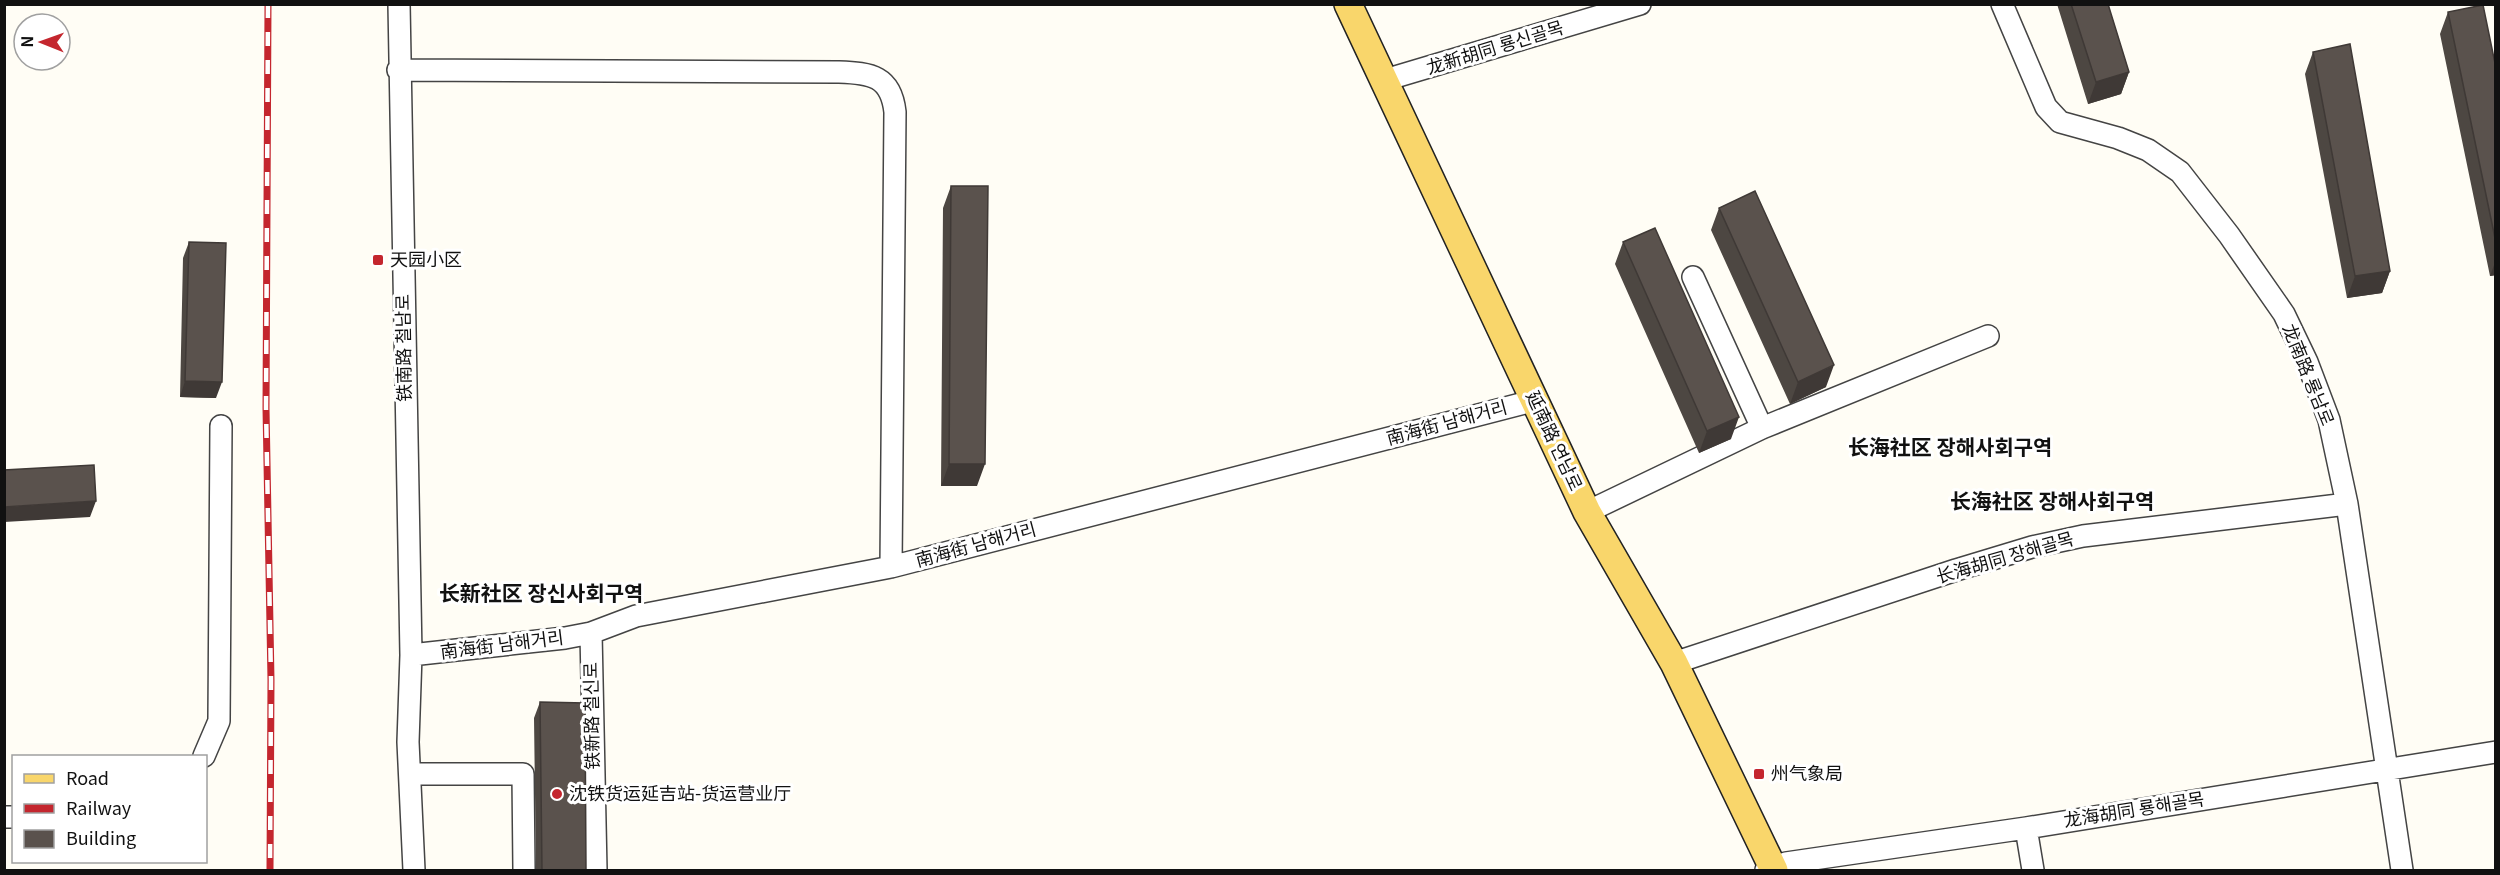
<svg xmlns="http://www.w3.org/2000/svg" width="2500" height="875" viewBox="0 0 2500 875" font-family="Georgia,'Noto Sans SC','Noto Sans KR',serif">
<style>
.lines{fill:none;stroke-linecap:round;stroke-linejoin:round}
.minor-casing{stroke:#444;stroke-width:24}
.major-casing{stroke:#222;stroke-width:30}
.minor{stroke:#fff;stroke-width:21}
.major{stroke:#f9d66b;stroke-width:27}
.rail-casing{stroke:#c4262e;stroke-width:7}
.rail{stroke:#fff;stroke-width:4.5;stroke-dasharray:14;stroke-linecap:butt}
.wall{fill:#4d4742}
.shaded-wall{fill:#3f3936}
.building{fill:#5a524d;stroke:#3f3936;stroke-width:1.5}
.poi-dot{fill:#c4262e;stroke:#fff;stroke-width:2}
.labels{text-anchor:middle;stroke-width:6;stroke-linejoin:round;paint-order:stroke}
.street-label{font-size:18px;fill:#111;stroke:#fff}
.poi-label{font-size:18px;fill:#111;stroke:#fff;text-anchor:start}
.quarter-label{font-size:21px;font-weight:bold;fill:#111;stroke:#fff}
</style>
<rect width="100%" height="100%" fill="#fffdf5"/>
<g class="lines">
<g class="minor-casing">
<path id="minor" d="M 399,4 L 411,655 L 408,742 L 414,870
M 2002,4 L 2046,107 L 2060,122 L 2118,138 L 2148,150 L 2180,172 L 2229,235 L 2284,314 L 2307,362 L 2329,420 L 2347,504 L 2402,870
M 398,70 L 839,72 C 871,73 891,76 895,112 L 891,567
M 1385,80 L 1640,4
M 1693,277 L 1762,428
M 1587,512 L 1762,428 L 1988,336
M 591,633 L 596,870
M 411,655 L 565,638 L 591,633 L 636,616 L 891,567 L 1536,400
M 1674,663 L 1956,570 L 2032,547 L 2083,536 L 2347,504
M 204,756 L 219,721 L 221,426
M 410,774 L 523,774 L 524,870
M 4,817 L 14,817
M 2026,828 L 2033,870
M 1766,870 L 1786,863 L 2026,828 L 2496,752"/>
</g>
<g class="major-casing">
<path id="major" d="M 1348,4 L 1587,512 L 1674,663 L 1774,870"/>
</g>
<use href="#minor" class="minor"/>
<use href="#major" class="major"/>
<g class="rail-casing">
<path id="rail" d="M 268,4 L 266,408 L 271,680 L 270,870"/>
</g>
<use href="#rail" class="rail"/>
</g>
<path class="wall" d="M 2057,4 L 2108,4 L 2129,72 L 2121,94 L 2088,104 Z
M 2448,12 L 2496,68 L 2496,275 L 2490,276 L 2440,34 Z
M 2313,52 L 2390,271 L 2382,293 L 2347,298 L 2305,74 Z
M 951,186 L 977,486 L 941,486 L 943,208 Z
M 1719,208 L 1826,387 L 1790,404 L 1711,230 Z
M 189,242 L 216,398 L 180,397 L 183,258 Z
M 1623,242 L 1731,439 L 1699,453 L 1615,264 Z
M 540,702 L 586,870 L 536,870 L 534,718 Z"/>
<path class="shaded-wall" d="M 2129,72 L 2121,94 L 2088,104 L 2096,82 Z
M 2496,260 L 2496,275 L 2490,276 Z
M 2390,271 L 2382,293 L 2347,298 L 2355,276 Z
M 1834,365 L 1826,387 L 1790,404 L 1798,382 Z
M 185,381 L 222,382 L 216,398 L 180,397 Z
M 1739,417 L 1731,439 L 1699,453 L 1707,431 Z
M 949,464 L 985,464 L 977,486 L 941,486 Z
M 96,501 L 90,517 L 4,522 L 4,507 Z"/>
<path class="building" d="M 2071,4 L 2108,4 L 2129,72 L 2096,82 Z
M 2483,5 L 2496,68 L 2496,243 L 2448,12 Z
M 2350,44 L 2390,271 L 2355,276 L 2313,52 Z
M 951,186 L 988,186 L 985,464 L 949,464 Z
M 1755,191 L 1834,365 L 1798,382 L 1719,208 Z
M 1655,228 L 1739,417 L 1707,431 L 1623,242 Z
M 189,242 L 226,243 L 222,382 L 185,381 Z
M 94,465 L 96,501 L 4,507 L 4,470 Z
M 540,702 L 585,703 L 586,870 L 542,870 Z"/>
<g class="poi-dot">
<rect x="372" y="254" width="12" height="12" rx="3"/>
<rect x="1753" y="768" width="12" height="12" rx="3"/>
<circle cx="557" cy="794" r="6"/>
</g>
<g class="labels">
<g class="street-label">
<text transform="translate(1495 48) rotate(-17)" y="6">龙新胡同 룡신골목</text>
<text transform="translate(404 348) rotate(-91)" y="6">铁南路 철남로</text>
<text transform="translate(2308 375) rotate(68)" y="6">龙南路 룡남로</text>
<text transform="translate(1447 423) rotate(-15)" y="6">南海街 남해거리</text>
<text transform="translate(1554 441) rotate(65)" y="6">延南路 연남로</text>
<text transform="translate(976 545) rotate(-15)" y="6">南海街 남해거리</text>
<text transform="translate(2005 558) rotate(-16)" y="6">长海胡同 장해골목</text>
<text transform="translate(502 645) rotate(-7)" y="6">南海街 남해거리</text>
<text transform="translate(592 716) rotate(-91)" y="6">铁新路 철신로</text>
<text transform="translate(2134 810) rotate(-9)" y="6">龙海胡同 룡해골목</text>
</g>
<g class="poi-label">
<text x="390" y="266">天园小区</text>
<text x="1771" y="780">州气象局</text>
<text x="569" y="800">沈铁货运延吉站-货运营业厅</text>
</g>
<g class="quarter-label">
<text x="1950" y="455">长海社区 장해사회구역</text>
<text x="2052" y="509">长海社区 장해사회구역</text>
<text x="541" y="601">长新社区 장신사회구역</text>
</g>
</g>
<rect width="2500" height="875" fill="none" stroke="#111111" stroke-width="12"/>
<rect x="12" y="755" width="195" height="108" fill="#ffffff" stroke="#a0a0a0" stroke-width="1.5"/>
<rect x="24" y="774" width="30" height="9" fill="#f9d66b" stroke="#a0a0a0" stroke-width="1.5"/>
<text x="66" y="785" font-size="18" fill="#111111">Road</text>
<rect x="24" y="804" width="30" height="9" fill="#c4262e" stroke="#a0a0a0" stroke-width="1.5"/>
<text x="66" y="815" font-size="18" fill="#111111">Railway</text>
<rect x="24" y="830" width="30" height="18" fill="#5a524d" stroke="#a0a0a0" stroke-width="1.5"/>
<text x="66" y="845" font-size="18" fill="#111111">Building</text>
<g transform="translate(42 42) rotate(271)"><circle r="28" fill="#ffffff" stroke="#a0a0a0" stroke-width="1.5"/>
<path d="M0-4.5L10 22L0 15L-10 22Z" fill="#c4262e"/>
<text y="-9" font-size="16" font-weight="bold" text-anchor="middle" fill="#111111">N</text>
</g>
</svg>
